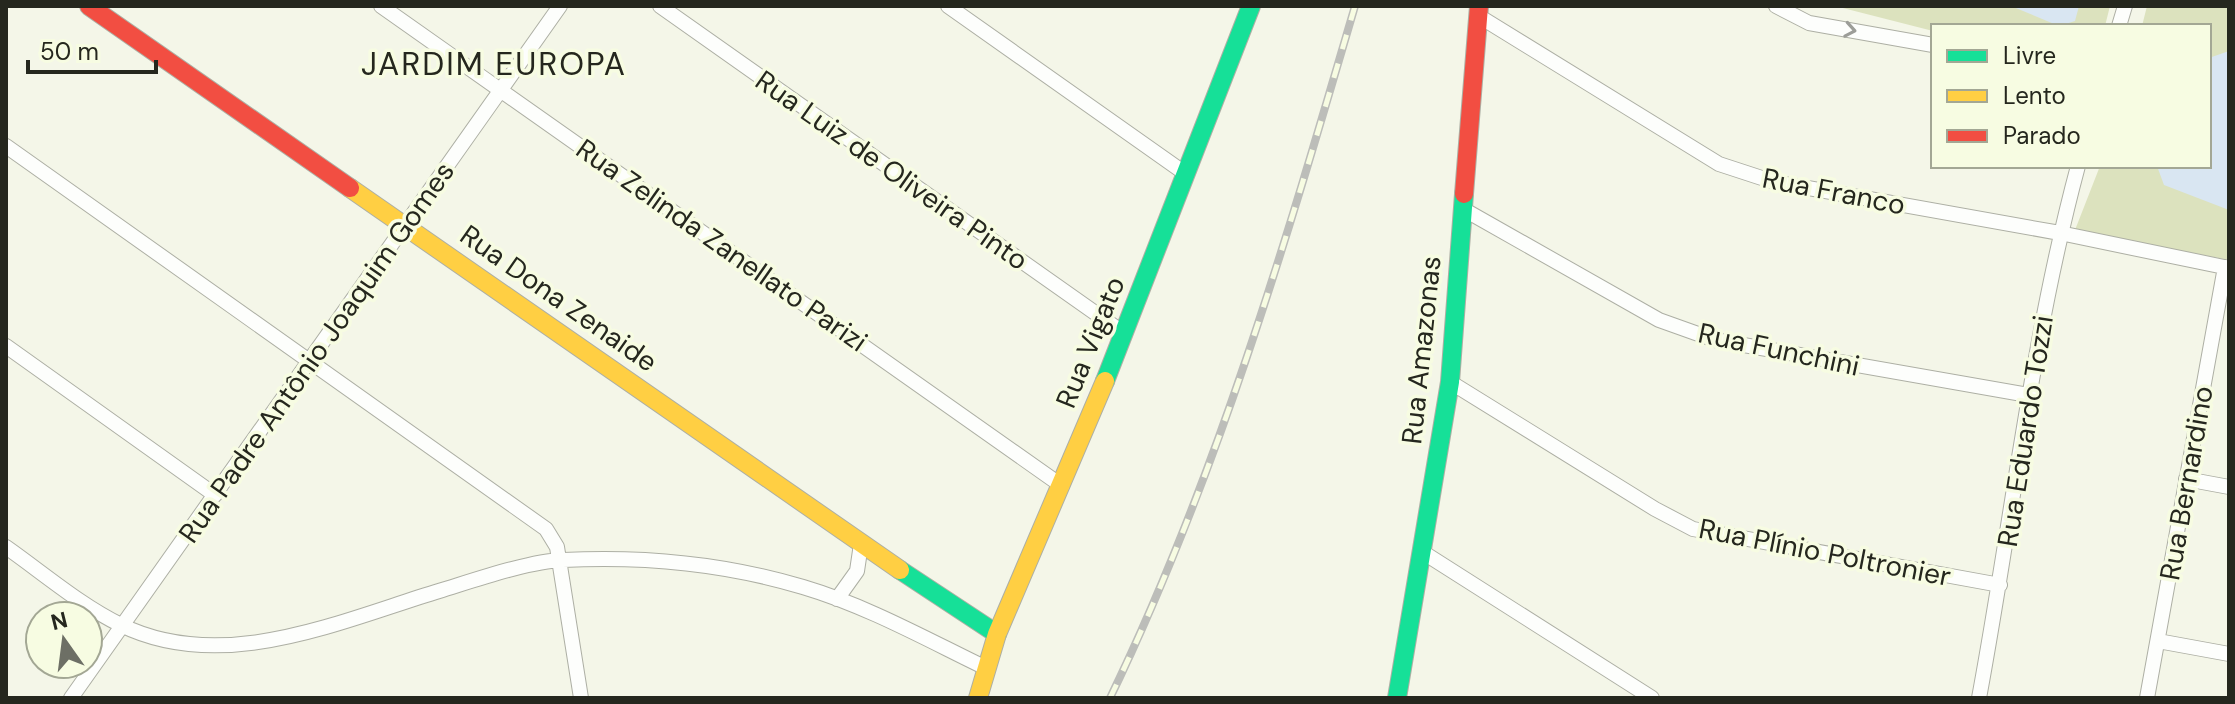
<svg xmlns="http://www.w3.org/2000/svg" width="2235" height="704" viewBox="0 0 2235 704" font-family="'DM Sans',sans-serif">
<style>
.green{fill:#dce2be}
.water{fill:#d9e6f2}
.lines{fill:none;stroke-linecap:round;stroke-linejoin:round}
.street-casing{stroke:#adafa4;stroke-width:16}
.fast-casing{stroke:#adafa4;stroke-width:20}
.slow-casing{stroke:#adafa4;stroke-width:20}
.jam-casing{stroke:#adafa4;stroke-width:20}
.street{stroke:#fdfefc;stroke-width:14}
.fast{stroke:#16e098;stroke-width:18}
.slow{stroke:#ffcf43;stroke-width:18}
.jam{stroke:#f24e42;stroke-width:18}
.rail-casing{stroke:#bcbdb9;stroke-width:8}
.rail{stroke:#f7fce2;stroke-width:5;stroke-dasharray:15;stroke-linecap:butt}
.oneway{stroke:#9c9d98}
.labels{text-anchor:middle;stroke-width:7;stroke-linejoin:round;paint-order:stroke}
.street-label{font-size:28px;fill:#25271e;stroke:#f7fce2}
.quarter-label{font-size:32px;letter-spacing:2px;fill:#25271e;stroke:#f7fce2}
</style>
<rect width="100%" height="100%" fill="#f4f6e8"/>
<path class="green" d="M 1835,6 L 2110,6 L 2105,26 L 1933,26 L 1933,31 Z
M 2147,6 L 2229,6 L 2229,260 L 2075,230 L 2100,166 L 2209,166 L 2209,26 L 2142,26 Z"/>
<path class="water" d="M 2011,6 L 2079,6 L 2075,21 L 2059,26 Z
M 2229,51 L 2229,210 L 2164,185 L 2157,166 L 2209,166 L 2209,58 Z"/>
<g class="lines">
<g class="street-casing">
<path id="street" d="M 381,6 L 1062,486
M 660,6 L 1125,334
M 948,6 L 1186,174
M 1776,6 L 1809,23 L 1933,45
M 1477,15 L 1719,164 L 1774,182 L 2060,233 L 2229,268
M 2119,26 L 2125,6
M 6,146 L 546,529 L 557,547 L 581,698
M 1463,209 L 1659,320 L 1715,340 L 2028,395
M 6,346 L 215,495
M 1450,382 L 1655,509 L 1693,529 L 2000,585
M 2186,479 L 2229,487
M 6,547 C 43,573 80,605 121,625 C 223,675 340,621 439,591 C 472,581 529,561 563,560 C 642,556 726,564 803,587 C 867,606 926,639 986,668
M 1424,553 L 1652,698
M 837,599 L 857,571 L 861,544
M 2158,641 L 2229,654
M 71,698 L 560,6
M 1979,698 C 2012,521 2031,341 2078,166
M 2147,698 L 2225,267"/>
</g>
<g class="fast-casing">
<path id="fast" d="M 1105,381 L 1251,6
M 900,570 L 997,634
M 1397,698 L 1450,382 L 1464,194"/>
</g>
<g class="slow-casing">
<path id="slow" d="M 350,188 L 900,570
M 978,698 L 997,634 L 1105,381"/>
</g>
<g class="jam-casing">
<path id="jam" d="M 89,6 L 350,188
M 1464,194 L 1479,6"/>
</g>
<use href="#street" class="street"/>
<use href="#fast" class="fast"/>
<use href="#slow" class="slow"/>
<use href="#jam" class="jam"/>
<g class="rail-casing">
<path id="rail" d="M 1110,698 C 1217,477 1286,241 1355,6"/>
</g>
<use href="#rail" class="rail"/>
</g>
<defs><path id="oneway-chevron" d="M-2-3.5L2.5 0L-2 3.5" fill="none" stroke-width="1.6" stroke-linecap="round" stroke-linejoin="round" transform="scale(2)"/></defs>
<use class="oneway" href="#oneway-chevron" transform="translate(1850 30) rotate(10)"/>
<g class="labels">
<g class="street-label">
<text transform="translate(892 170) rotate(35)" y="10">Rua Luiz de Oliveira Pinto</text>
<text transform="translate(1834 191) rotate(11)" y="10">Rua Franco</text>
<text transform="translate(722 245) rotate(35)" y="10">Rua Zelinda Zanellato Parizi</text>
<text transform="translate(559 298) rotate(35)" y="10">Rua Dona Zenaide</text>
<text transform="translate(1090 342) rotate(-68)" y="10">Rua Vigato</text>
<text transform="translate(1779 349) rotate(12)" y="10">Rua Funchini</text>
<text transform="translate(1421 350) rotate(-84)" y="10">Rua Amazonas</text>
<text transform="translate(316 352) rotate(-55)" y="10">Rua Padre Antônio Joaquim Gomes</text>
<text transform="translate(2025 431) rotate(-81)" y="10">Rua Eduardo Tozzi</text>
<text transform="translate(2186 483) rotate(-80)" y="10">Rua Bernardino</text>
<text transform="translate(1825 552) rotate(11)" y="10">Rua Plínio Poltronier</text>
</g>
<g class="quarter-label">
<text x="494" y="75">JARDIM EUROPA</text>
</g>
</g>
<rect width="2235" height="704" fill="none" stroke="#25271e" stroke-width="16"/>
<rect x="1931" y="24" width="280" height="144" fill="#f7fce2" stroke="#a3a794" stroke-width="2"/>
<rect x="1947" y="50" width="40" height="12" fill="#16e098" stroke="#a3a794" stroke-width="2"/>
<text x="2003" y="64" font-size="24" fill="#25271e">Livre</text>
<rect x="1947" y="90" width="40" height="12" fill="#ffcf43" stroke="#a3a794" stroke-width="2"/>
<text x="2003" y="104" font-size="24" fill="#25271e">Lento</text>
<rect x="1947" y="130" width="40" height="12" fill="#f24e42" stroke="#a3a794" stroke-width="2"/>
<text x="2003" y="144" font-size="24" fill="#25271e">Parado</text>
<g transform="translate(64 640) rotate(346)"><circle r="38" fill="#f7fce2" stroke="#a3a794" stroke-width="2"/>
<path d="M0-6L14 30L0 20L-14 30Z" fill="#6d6f65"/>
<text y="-12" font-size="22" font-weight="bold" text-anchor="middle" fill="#25271e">N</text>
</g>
<path d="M28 60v12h128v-12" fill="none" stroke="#25271e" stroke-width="4"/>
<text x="40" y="60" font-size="24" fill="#25271e" stroke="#f7fce2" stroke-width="6" paint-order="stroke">50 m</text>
</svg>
